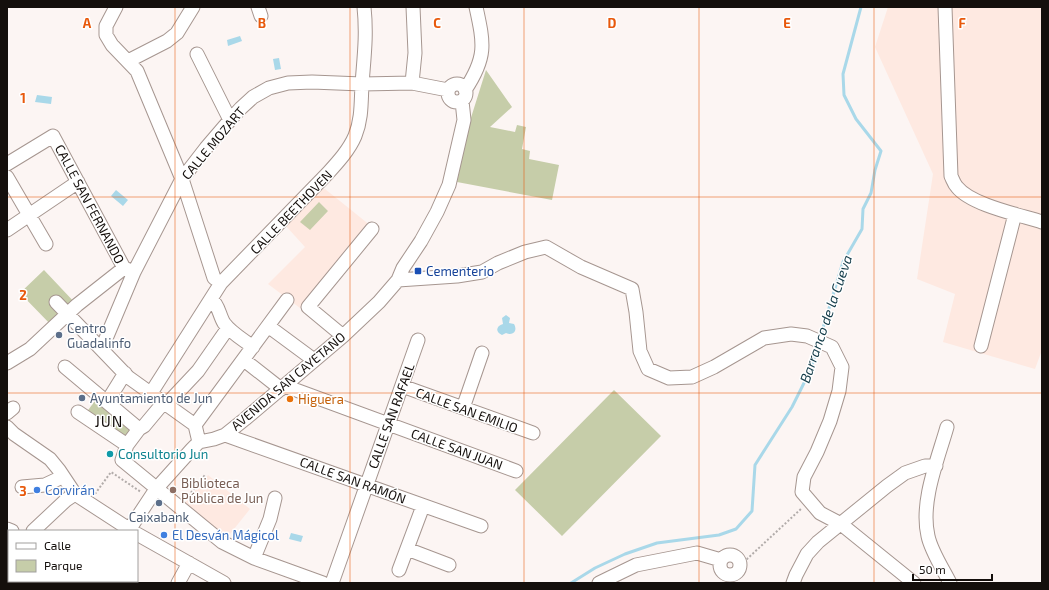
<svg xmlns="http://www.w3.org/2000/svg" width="1049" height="590" viewBox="0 0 1049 590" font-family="'Exo 2',sans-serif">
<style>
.built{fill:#fee9e1}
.green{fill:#c6cda9}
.water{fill:#a9d8e9}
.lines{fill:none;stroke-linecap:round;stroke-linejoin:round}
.stream{stroke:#a9d8e9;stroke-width:3}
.minor-casing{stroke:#a69690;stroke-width:15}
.path{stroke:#b2acaa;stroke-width:2;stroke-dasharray:2 2;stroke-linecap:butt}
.minor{stroke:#fff;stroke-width:13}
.grid{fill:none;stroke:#e8590c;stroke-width:1;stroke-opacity:0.55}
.transit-dot{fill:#1a4fb4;stroke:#fff;stroke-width:1.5}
.service-dot{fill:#5c6f8a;stroke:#fff;stroke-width:1.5}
.food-dot{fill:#e8710a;stroke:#fff;stroke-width:1.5}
.culture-dot{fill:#0f9aa8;stroke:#fff;stroke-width:1.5}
.shop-dot{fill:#3f7fe0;stroke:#fff;stroke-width:1.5}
.education-dot{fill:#8d6e63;stroke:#fff;stroke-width:1.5}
.labels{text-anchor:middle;stroke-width:3;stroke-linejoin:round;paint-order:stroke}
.street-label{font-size:13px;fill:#140f0c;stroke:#fff}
.transit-label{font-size:13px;fill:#164399;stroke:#fff;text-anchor:start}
.service-label{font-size:13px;fill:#4e5e75;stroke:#fff;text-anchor:start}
.food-label{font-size:13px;fill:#c56008;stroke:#fff;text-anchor:start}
.culture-label{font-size:13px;fill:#0d838f;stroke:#fff;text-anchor:start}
.education-label{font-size:13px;fill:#785e54;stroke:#fff;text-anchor:start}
.shop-label{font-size:13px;fill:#366cbe;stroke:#fff;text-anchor:start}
.water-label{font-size:14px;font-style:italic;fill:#133c49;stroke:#fff}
.quarter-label{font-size:15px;letter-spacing:1px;fill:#140f0c;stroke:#fff}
.grid-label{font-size:13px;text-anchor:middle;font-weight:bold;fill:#e8590c;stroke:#fff;stroke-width:3;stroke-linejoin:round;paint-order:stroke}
</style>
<rect width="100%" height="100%" fill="#fcf5f3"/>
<path class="built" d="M 888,7 L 1042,7 L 1042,350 L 1035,369 L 943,342 L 955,294 L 917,279 L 933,174 L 875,47 Z
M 325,189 L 371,226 L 300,308 L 268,284 L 305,247 L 285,225 L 320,190 Z
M 208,475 L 250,509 L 226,539 L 183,505 Z"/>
<path class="green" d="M 486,70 L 512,107 L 490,127 L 515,132 L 517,125 L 526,127 L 522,149 L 530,151 L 529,159 L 559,165 L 552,200 L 457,182 L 469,124 Z
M 319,202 L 328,211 L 310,230 L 300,222 Z
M 44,270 L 77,305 L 53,327 L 20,293 Z
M 614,390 L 661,436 L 562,536 L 515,490 Z
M 97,398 L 137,428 L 126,442 L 86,413 Z"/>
<path class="water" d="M 240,36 L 242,41 L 228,46 L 227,40 Z
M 279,58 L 281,69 L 275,70 L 273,59 Z
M 37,95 L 52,97 L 51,104 L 35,102 Z
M 116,190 L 128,200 L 123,206 L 111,196 Z
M 506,315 L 510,318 L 509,323 L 514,324 C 518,331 513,336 506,333 L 502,335 C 495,332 496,326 503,324 L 502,318 Z
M 291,533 L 303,536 L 301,542 L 289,539 Z"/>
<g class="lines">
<path class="stream" d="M 820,338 L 843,262 L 862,229 L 863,209 L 871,193 L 875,170 L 881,151 L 856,119 L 844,95 L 843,74 L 861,7
M 571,583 L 595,568 L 625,554 L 657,543 L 719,535 L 736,529 L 752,511 L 755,465 L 792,407 L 811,369 L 818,345"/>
<g class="minor-casing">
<path id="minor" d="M 116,7 L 106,26 L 106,35 L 112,45 L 137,71 L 182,179 L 214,278 L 221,283
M 258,7 L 261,16
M 945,7 L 951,176 C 953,180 954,184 957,187 C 971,205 1020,215 1042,222
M 197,54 L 230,120
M 128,61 L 167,41 L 177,33 L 193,7
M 412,83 L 415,53 L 413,7
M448 93a9 9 0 1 1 18 0a9 9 0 1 1-18 0Z
M 465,90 C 487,57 484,44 476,7
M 7,164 L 53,136 L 124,268 L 134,272
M 7,177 L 46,244
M 7,230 L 78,182
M 398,280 L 457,276 L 482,272 L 498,263 L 525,252 L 546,247 L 581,267 L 632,289 L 636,312 L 640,351 L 648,369 L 669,378 L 692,377 L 714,367 L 764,338 L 791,334 L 807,336 L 832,347 L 842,367 L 839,391 L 830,421 L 817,452 L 804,477 L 802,492 L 820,513 L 841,524 L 914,583
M 211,299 C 219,305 219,315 224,323 C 231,333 244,340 253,347
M 56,302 L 128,377 L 195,425 L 199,442
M 268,326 L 314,360
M 343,336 L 308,307 L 372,229
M 981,346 L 1015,214
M 102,348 L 134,272 L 182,179 L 206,148 L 230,120 L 241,108 L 253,97 L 269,88 L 288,83 L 312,82 L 362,84 L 412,83 L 448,90
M 244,360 L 281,389
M 7,363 L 30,349 L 77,305 L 124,268
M 65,367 L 139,429 L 127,445 L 122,460 L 222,542 L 254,558 L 323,583
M 285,386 L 516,471
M 402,386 L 533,433
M 151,393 L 221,283 L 328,173 C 338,162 349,150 355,136 C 362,119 361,102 362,84 C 364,57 367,35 364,7
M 107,402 L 125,373
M 167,404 L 198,371 L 228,328
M 463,408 L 482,353
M 78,412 L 127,445
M 7,413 L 13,408
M 195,425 L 287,300
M 7,427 L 14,434 L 50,459 L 59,470 L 75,494 L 132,531
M 947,427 C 938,459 920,502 928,536 C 931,551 943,569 950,583
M 139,429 L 144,426 L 164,402
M 225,435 L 481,526
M 22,487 L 45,485 L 62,477
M 7,529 L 12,531
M 129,530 L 156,489 L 192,449 L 199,442 L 214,439 L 225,435 L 245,419 L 343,336 L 379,302 L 398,280 L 403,268 L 421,241 L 437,212 L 449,185 L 464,120 L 462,101
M 33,531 L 66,500 L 75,494
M 137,534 L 224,583
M 407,549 L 449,565
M720 565a10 10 0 1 1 20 0a10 10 0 1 1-20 0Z
M 254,558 L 270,519 L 275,498
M 399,570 L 423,506
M 96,581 L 100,583
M 178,583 L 189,563
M 332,583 L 418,340
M 599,583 L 636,565 L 697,553 L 721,560
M 793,583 L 796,575 L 807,554 L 818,542 L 887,486 L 905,473 L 925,466 L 936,466"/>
</g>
<path class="path" d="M 95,494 L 111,472 L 141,492
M 186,499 L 205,475
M 739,562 L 747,559 L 802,508"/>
<use href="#minor" class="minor"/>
</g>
<path class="grid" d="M 175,7 L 175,583M 350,7 L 350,583M 524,7 L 524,583M 699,7 L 699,583M 874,7 L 874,583M 7,197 L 1042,197M 7,393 L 1042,393"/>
<rect class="transit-dot" x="414" y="267" width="8" height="8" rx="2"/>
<g class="service-dot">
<circle cx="59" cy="335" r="4"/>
<circle cx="82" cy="398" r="4"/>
<circle cx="159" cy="503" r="4"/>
</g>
<circle class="food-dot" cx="290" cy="399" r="4"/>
<circle class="culture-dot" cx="110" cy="454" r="4"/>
<g class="shop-dot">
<circle cx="37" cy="490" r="4"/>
<circle cx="164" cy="535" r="4"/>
</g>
<circle class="education-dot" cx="173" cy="490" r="4"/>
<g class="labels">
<g class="street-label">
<text transform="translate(213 143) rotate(-50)" y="5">CALLE MOZART</text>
<text transform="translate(90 204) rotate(62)" y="5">CALLE SAN FERNANDO</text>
<text transform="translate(291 212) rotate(-46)" y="5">CALLE BEETHOVEN</text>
<text transform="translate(288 381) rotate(-40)" y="5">AVENIDA SAN CAYETANO</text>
<text transform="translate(467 410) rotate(20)" y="5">CALLE SAN EMILIO</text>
<text transform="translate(391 416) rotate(-70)" y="5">CALLE SAN RAFAEL</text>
<text transform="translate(457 449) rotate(20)" y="5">CALLE SAN JUAN</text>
<text transform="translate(353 480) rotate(20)" y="5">CALLE SAN RAMÓN</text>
</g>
<g class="transit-label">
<text x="426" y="276">Cementerio</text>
</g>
<g class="service-label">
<text x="67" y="333">Centro<tspan x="67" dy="15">Guadalinfo</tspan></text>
<text x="90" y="403">Ayuntamiento de Jun</text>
<text x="159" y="522" text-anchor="middle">Caixabank</text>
</g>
<g class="food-label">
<text x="298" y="404">Higuera</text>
</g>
<g class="culture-label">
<text x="118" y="459">Consultorio Jun</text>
</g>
<g class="education-label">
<text x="181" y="488">Biblioteca<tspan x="181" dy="15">Pública de Jun</tspan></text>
</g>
<g class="shop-label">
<text x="45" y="495">Corvirán</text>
<text x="172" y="540">El Desván Mágicol</text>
</g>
<g class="water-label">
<text transform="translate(826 319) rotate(-71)" y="5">Barranco de la Cueva</text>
</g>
<g class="quarter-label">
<text x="109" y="427">JUN</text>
</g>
</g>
<g class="grid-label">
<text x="87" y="28">A</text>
<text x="262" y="28">B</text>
<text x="437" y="28">C</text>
<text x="612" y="28">D</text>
<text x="787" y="28">E</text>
<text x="962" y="28">F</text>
<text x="23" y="103">1</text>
<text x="23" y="300">2</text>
<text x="23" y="496">3</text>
</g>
<rect width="1049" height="590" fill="none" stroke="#140f0c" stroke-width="16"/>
<rect x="8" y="530" width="130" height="52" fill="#ffffff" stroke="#a19f9e"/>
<rect x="16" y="543" width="20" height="6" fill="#ffffff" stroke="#a19f9e"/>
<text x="44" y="550" font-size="12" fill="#140f0c">Calle</text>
<rect x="16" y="560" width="20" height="12" fill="#c6cda9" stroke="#a19f9e"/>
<text x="44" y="570" font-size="12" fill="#140f0c">Parque</text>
<path d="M913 574v6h79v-6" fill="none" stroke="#140f0c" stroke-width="2"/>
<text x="919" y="574" font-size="12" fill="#140f0c" stroke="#ffffff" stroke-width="3" paint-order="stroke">50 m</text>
</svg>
